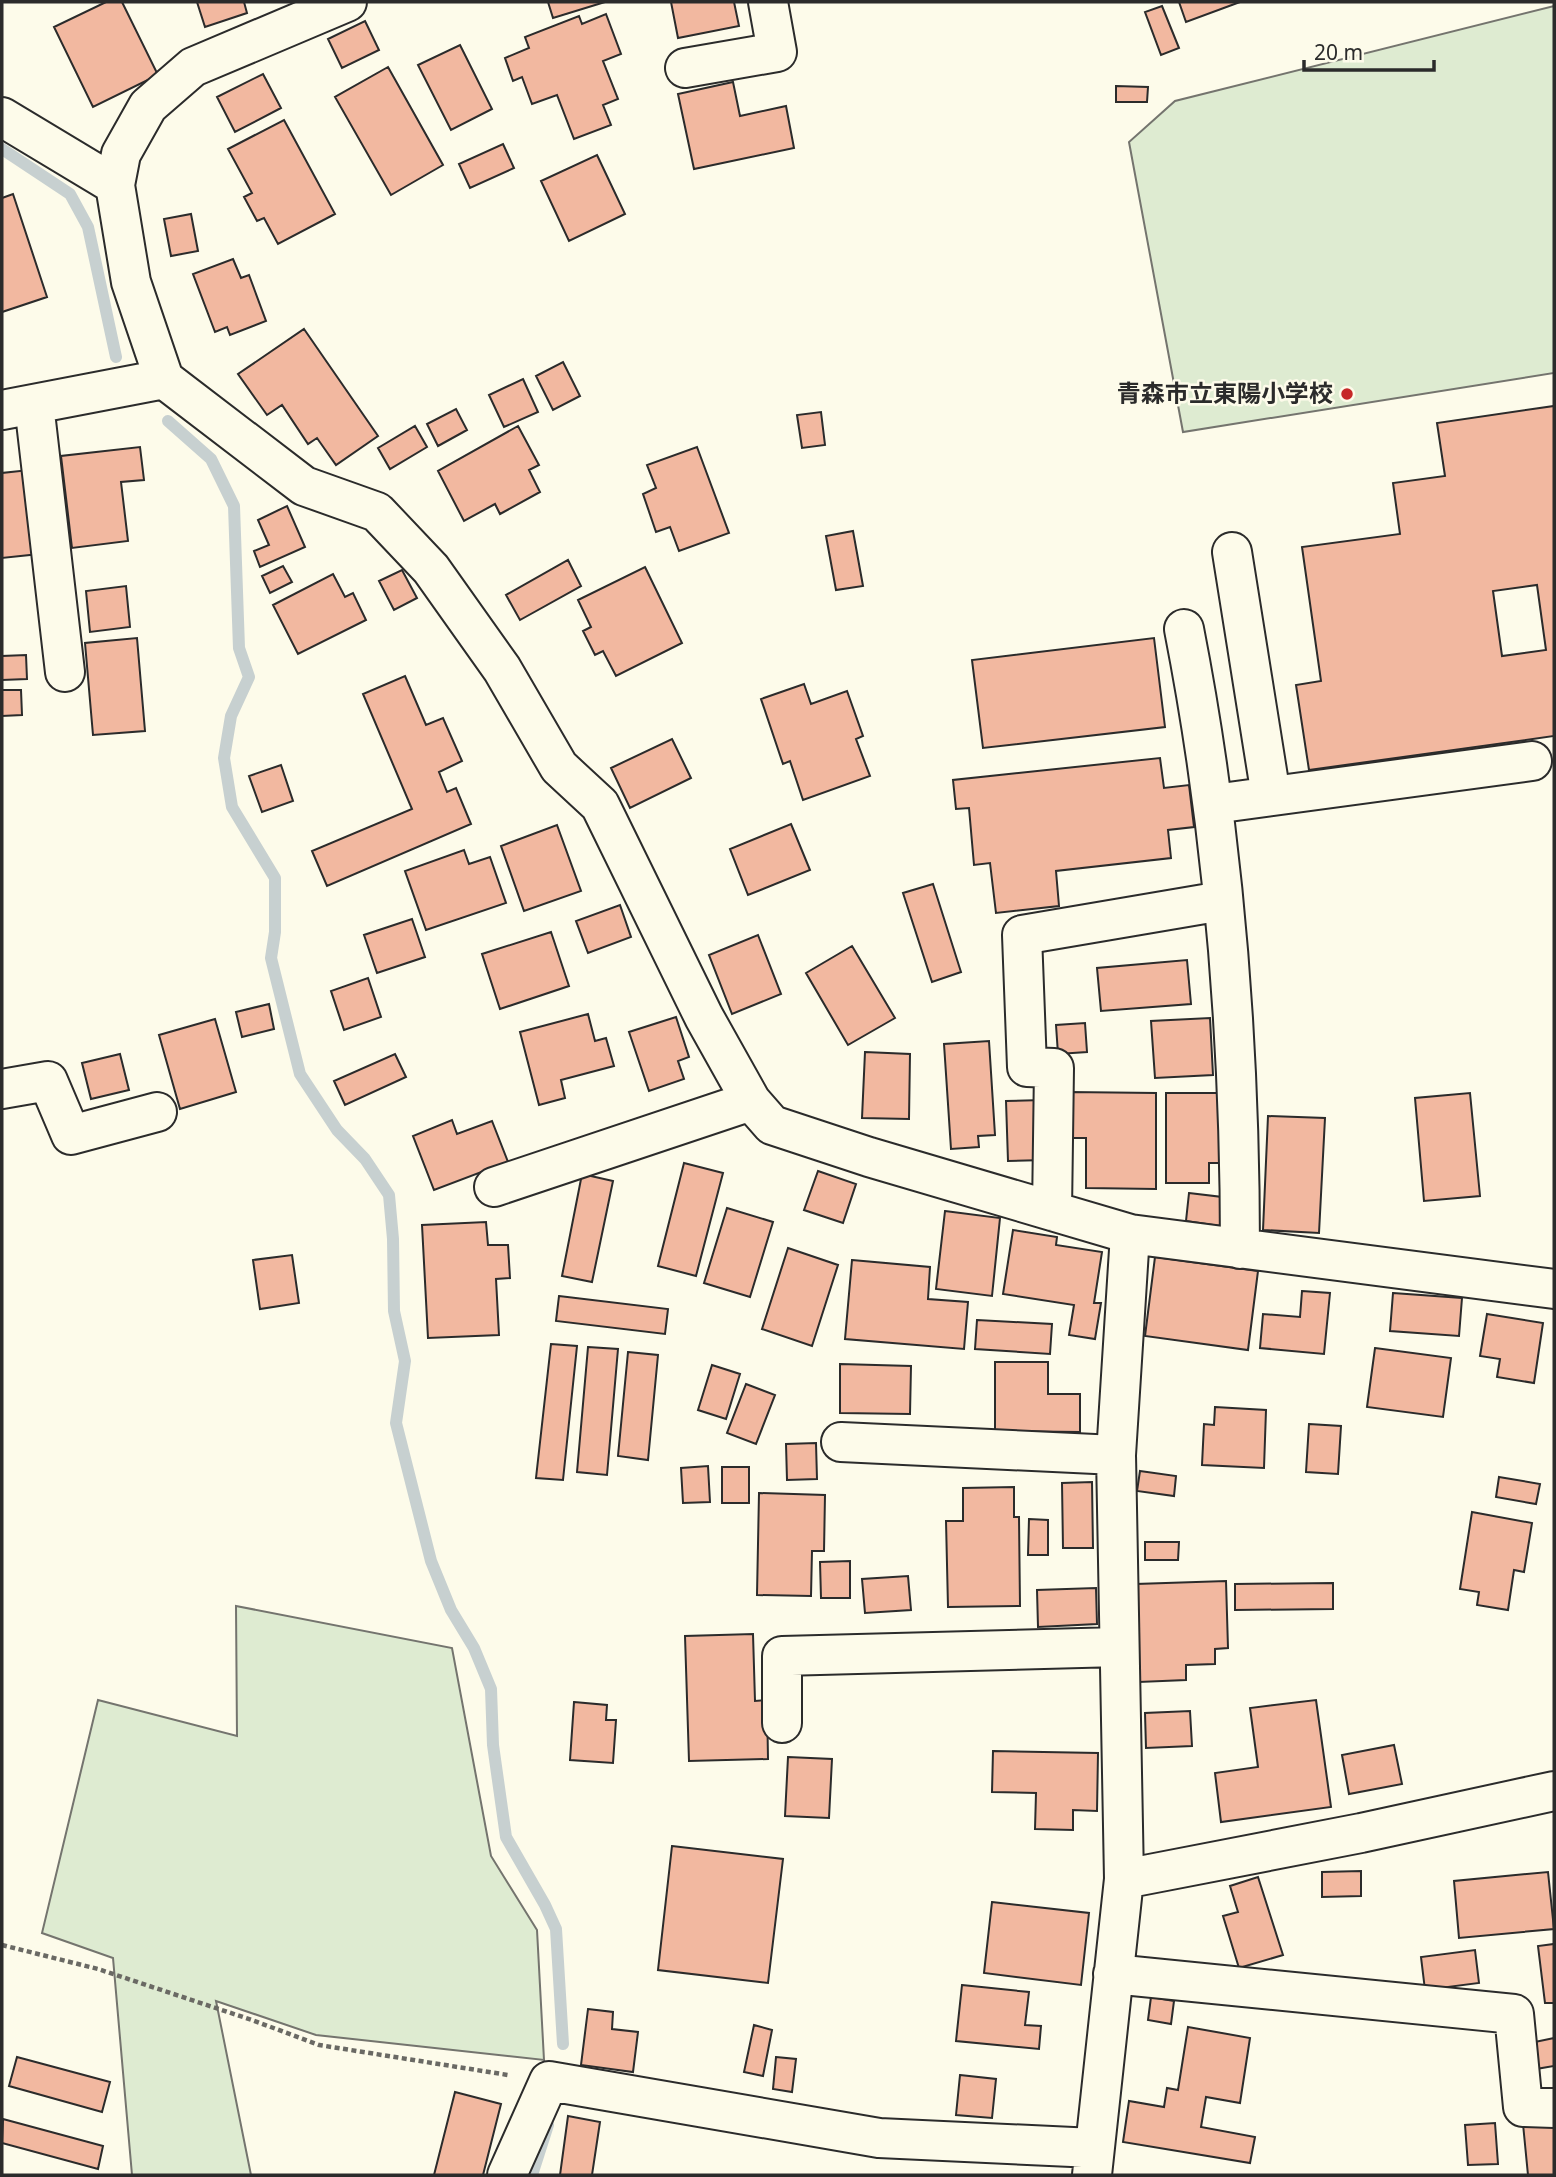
<svg xmlns="http://www.w3.org/2000/svg" width="1556" height="2177" viewBox="0 0 1556 2177" font-family="'Noto Sans','Noto Sans JP',sans-serif">
<style>
.green{fill:#deebd1;stroke:#74746e;stroke-width:2}
.lines{fill:none;stroke-linecap:round;stroke-linejoin:round}
.stream{stroke:#c7d0d0;stroke-width:12}
.building{fill:#f2b8a0;stroke:#2b2b2b;stroke-width:2;fill-rule:evenodd}
.minor-casing{stroke:#2b2b2b;stroke-width:42}
.path{stroke:#6a6964;stroke-width:4.5;stroke-dasharray:5 3.5;stroke-linecap:butt}
.minor{stroke:#fdfbea;stroke-width:38}
.poi-dot{fill:#c62828;stroke:#fdfbea;stroke-width:2.5}
.labels{text-anchor:middle;stroke-width:5;stroke-linejoin:round;paint-order:stroke}
.poi-label{font-size:24px;font-weight:bold;fill:#2b2b2b;stroke:#fdfbea;text-anchor:end}
</style>
<rect width="100%" height="100%" fill="#fdfbea"/>
<path class="green" d="M 1554,6 L 1554,373 L 1183,432 L 1129,142 L 1175,101 Z
M 236,1606 L 452,1648 L 491,1856 L 537,1930 L 544,2060 L 316,2035 L 216,2001 L 251,2175 L 132,2175 L 113,1958 L 42,1933 L 98,1700 L 237,1736 Z"/>
<g class="lines">
<path class="stream" d="M 2,149 L 70,194 L 88,227 L 116,357
M 168,421 L 211,459 L 234,506 L 239,648 L 249,677 L 231,716 L 224,758 L 232,807 L 275,878 L 275,932 L 271,958 L 300,1074 L 337,1130 L 365,1159 L 389,1195 L 393,1239 L 394,1311 L 405,1361 L 396,1423 L 431,1561 L 451,1610 L 474,1648 L 491,1689 L 493,1745 L 506,1837 L 545,1905 L 556,1929 L 563,2044
M 532,2175 L 548,2125"/>
</g>
<path class="building" d="M 106,2 L 122,2 L 158,75 L 93,107 L 54,27 Z
M 197,2 L 244,2 L 247,13 L 205,27 Z
M 548,2 L 605,2 L 553,18 Z
M 671,2 L 734,2 L 739,26 L 678,38 Z
M 1179,2 L 1240,2 L 1186,22 Z
M 1162,6 L 1179,48 L 1161,55 L 1145,12 Z
M 606,14 L 621,54 L 603,61 L 618,99 L 603,105 L 611,125 L 574,139 L 557,95 L 532,104 L 522,77 L 513,81 L 505,58 L 529,48 L 525,37 L 579,16 L 582,24 Z
M 365,21 L 379,50 L 342,68 L 328,39 Z
M 460,45 L 492,109 L 451,130 L 418,65 Z
M 388,67 L 443,165 L 391,195 L 335,97 Z
M 263,74 L 281,108 L 235,132 L 217,97 Z
M 733,82 L 740,116 L 786,106 L 794,148 L 694,169 L 678,94 Z
M 1116,86 L 1148,87 L 1147,102 L 1116,102 Z
M 284,120 L 335,214 L 278,244 L 264,218 L 257,221 L 244,197 L 252,193 L 228,149 Z
M 503,144 L 514,168 L 470,188 L 459,164 Z
M 597,155 L 625,214 L 569,241 L 541,181 Z
M 13,194 L 47,297 L 2,312 L 2,198 Z
M 191,214 L 198,251 L 171,256 L 164,219 Z
M 233,259 L 241,278 L 249,275 L 266,321 L 230,335 L 227,327 L 215,332 L 193,274 Z
M 304,329 L 378,436 L 336,465 L 317,438 L 308,444 L 282,405 L 267,415 L 238,374 Z
M 563,362 L 580,396 L 553,410 L 536,376 Z
M 523,379 L 538,412 L 504,427 L 489,395 Z
M 1554,406 L 1554,736 L 1309,770 L 1296,685 L 1321,681 L 1302,547 L 1400,534 L 1393,483 L 1445,476 L 1437,423 ZM 1537,585 L 1546,650 L 1502,656 L 1493,591 Z
M 456,409 L 467,430 L 438,446 L 427,424 Z
M 821,412 L 825,445 L 802,448 L 797,415 Z
M 415,426 L 427,447 L 390,469 L 378,448 Z
M 518,426 L 539,465 L 529,470 L 540,492 L 500,514 L 495,504 L 464,521 L 438,471 Z
M 140,447 L 144,480 L 121,482 L 128,541 L 72,548 L 61,456 Z
M 697,447 L 729,533 L 679,551 L 670,527 L 656,532 L 643,494 L 656,488 L 647,465 Z
M 29,470 L 39,554 L 2,558 L 2,473 Z
M 287,506 L 305,547 L 260,567 L 254,551 L 269,545 L 258,520 Z
M 853,531 L 863,586 L 836,590 L 826,536 Z
M 568,560 L 581,586 L 520,620 L 506,595 Z
M 283,566 L 292,582 L 270,593 L 262,576 Z
M 645,567 L 682,643 L 616,676 L 603,651 L 595,655 L 583,631 L 591,627 L 578,600 Z
M 402,570 L 417,598 L 394,610 L 379,581 Z
M 333,574 L 345,597 L 353,593 L 366,620 L 298,654 L 273,605 Z
M 126,586 L 130,627 L 90,632 L 86,591 Z
M 137,638 L 145,731 L 93,735 L 85,643 Z
M 1154,638 L 1165,727 L 983,748 L 972,660 Z
M 26,655 L 27,679 L 2,680 L 2,656 Z
M 405,676 L 426,725 L 443,718 L 462,761 L 439,772 L 447,792 L 456,788 L 471,824 L 327,886 L 312,851 L 412,809 L 363,694 Z
M 804,684 L 811,704 L 847,691 L 863,736 L 856,739 L 870,776 L 803,800 L 790,761 L 783,764 L 761,699 Z
M 2,690 L 21,690 L 22,715 L 2,716 Z
M 672,739 L 691,778 L 630,808 L 611,768 Z
M 1160,758 L 1164,788 L 1189,785 L 1194,827 L 1168,830 L 1171,858 L 1056,871 L 1059,906 L 996,913 L 990,863 L 974,865 L 969,808 L 956,809 L 953,780 Z
M 281,765 L 293,801 L 262,812 L 249,776 Z
M 791,824 L 810,870 L 748,895 L 730,849 Z
M 557,825 L 581,891 L 524,911 L 501,846 Z
M 464,850 L 469,864 L 490,857 L 506,903 L 426,930 L 405,871 Z
M 933,884 L 961,972 L 932,982 L 903,893 Z
M 620,905 L 631,937 L 588,953 L 576,921 Z
M 412,919 L 425,957 L 377,973 L 364,935 Z
M 551,932 L 569,986 L 500,1009 L 482,954 Z
M 758,935 L 781,994 L 732,1014 L 709,955 Z
M 852,946 L 895,1018 L 848,1045 L 806,973 Z
M 1187,960 L 1191,1004 L 1101,1011 L 1097,968 Z
M 368,978 L 381,1017 L 344,1030 L 331,991 Z
M 269,1004 L 274,1029 L 242,1037 L 236,1012 Z
M 588,1014 L 595,1041 L 606,1038 L 614,1066 L 561,1080 L 565,1098 L 539,1105 L 520,1032 Z
M 676,1017 L 689,1057 L 678,1061 L 684,1079 L 649,1091 L 629,1032 Z
M 1210,1018 L 1213,1075 L 1155,1078 L 1151,1021 Z
M 215,1019 L 236,1092 L 180,1109 L 159,1035 Z
M 1085,1023 L 1087,1052 L 1058,1054 L 1056,1025 Z
M 989,1041 L 995,1135 L 978,1136 L 979,1147 L 951,1149 L 944,1044 Z
M 865,1052 L 910,1054 L 909,1119 L 862,1118 Z
M 120,1054 L 129,1090 L 91,1099 L 82,1063 Z
M 395,1054 L 406,1077 L 345,1105 L 334,1081 Z
M 1069,1092 L 1156,1093 L 1156,1189 L 1086,1188 L 1086,1138 L 1068,1138 Z
M 1166,1093 L 1225,1093 L 1225,1163 L 1209,1163 L 1209,1183 L 1166,1183 Z
M 1470,1093 L 1480,1196 L 1424,1201 L 1415,1098 Z
M 1043,1100 L 1045,1160 L 1008,1161 L 1006,1101 Z
M 1268,1116 L 1325,1118 L 1319,1233 L 1263,1230 Z
M 452,1120 L 457,1134 L 492,1121 L 508,1162 L 434,1190 L 413,1136 Z
M 684,1163 L 723,1173 L 696,1276 L 658,1266 Z
M 818,1171 L 856,1184 L 843,1223 L 804,1210 Z
M 582,1174 L 613,1181 L 592,1282 L 562,1276 Z
M 1189,1193 L 1222,1197 L 1220,1226 L 1186,1221 Z
M 727,1208 L 773,1222 L 750,1297 L 704,1283 Z
M 945,1211 L 1000,1218 L 992,1296 L 936,1289 Z
M 486,1222 L 488,1245 L 508,1245 L 510,1278 L 496,1279 L 499,1335 L 428,1338 L 422,1225 Z
M 1013,1230 L 1057,1237 L 1056,1245 L 1102,1252 L 1094,1303 L 1101,1303 L 1095,1339 L 1069,1335 L 1074,1305 L 1003,1294 Z
M 788,1248 L 838,1265 L 812,1346 L 762,1329 Z
M 292,1255 L 299,1303 L 260,1309 L 253,1260 Z
M 1155,1257 L 1258,1271 L 1248,1350 L 1145,1336 Z
M 852,1260 L 930,1267 L 928,1299 L 968,1302 L 964,1349 L 845,1339 Z
M 1302,1291 L 1330,1293 L 1324,1354 L 1260,1348 L 1263,1314 L 1300,1317 Z
M 1393,1293 L 1462,1298 L 1459,1336 L 1390,1331 Z
M 559,1296 L 668,1309 L 665,1334 L 556,1321 Z
M 1487,1314 L 1543,1323 L 1534,1383 L 1497,1377 L 1500,1359 L 1480,1356 Z
M 977,1320 L 1052,1324 L 1050,1354 L 975,1349 Z
M 551,1344 L 577,1346 L 563,1480 L 536,1478 Z
M 588,1347 L 618,1349 L 607,1475 L 577,1472 Z
M 1375,1348 L 1451,1358 L 1443,1417 L 1367,1407 Z
M 628,1352 L 658,1355 L 648,1460 L 618,1456 Z
M 995,1362 L 1048,1362 L 1048,1394 L 1080,1394 L 1080,1432 L 995,1431 Z
M 840,1364 L 911,1366 L 910,1414 L 840,1413 Z
M 712,1365 L 740,1374 L 726,1419 L 698,1410 Z
M 746,1384 L 775,1395 L 756,1444 L 727,1433 Z
M 1215,1407 L 1266,1410 L 1264,1468 L 1202,1465 L 1204,1424 L 1214,1425 Z
M 1309,1424 L 1341,1426 L 1338,1474 L 1306,1472 Z
M 816,1443 L 817,1479 L 787,1480 L 786,1444 Z
M 708,1466 L 710,1502 L 683,1503 L 681,1468 Z
M 722,1467 L 749,1467 L 749,1503 L 722,1503 Z
M 1140,1471 L 1176,1476 L 1174,1496 L 1137,1491 Z
M 1499,1477 L 1540,1484 L 1536,1504 L 1496,1497 Z
M 1092,1482 L 1093,1548 L 1063,1548 L 1062,1483 Z
M 1014,1487 L 1014,1517 L 1019,1517 L 1020,1606 L 948,1607 L 946,1521 L 963,1521 L 963,1488 Z
M 759,1493 L 825,1495 L 824,1551 L 812,1551 L 811,1596 L 757,1595 Z
M 1472,1512 L 1532,1523 L 1524,1572 L 1514,1570 L 1508,1610 L 1477,1605 L 1479,1592 L 1460,1589 Z
M 1029,1519 L 1048,1520 L 1048,1555 L 1028,1555 Z
M 1145,1542 L 1179,1542 L 1178,1560 L 1145,1560 Z
M 850,1561 L 850,1598 L 821,1598 L 820,1562 Z
M 908,1576 L 911,1610 L 865,1613 L 862,1579 Z
M 1226,1581 L 1228,1648 L 1215,1649 L 1215,1664 L 1186,1665 L 1186,1680 L 1139,1682 L 1136,1584 Z
M 1333,1583 L 1333,1609 L 1235,1610 L 1235,1584 Z
M 1096,1588 L 1097,1624 L 1038,1627 L 1037,1590 Z
M 753,1634 L 755,1701 L 767,1700 L 768,1759 L 689,1761 L 685,1636 Z
M 1316,1700 L 1331,1807 L 1221,1822 L 1215,1773 L 1258,1767 L 1250,1708 Z
M 574,1702 L 607,1705 L 606,1720 L 616,1720 L 613,1763 L 570,1760 Z
M 1190,1711 L 1192,1746 L 1146,1748 L 1145,1713 Z
M 1394,1745 L 1402,1784 L 1349,1794 L 1342,1755 Z
M 993,1751 L 1098,1753 L 1097,1811 L 1073,1810 L 1073,1830 L 1035,1829 L 1036,1793 L 992,1792 Z
M 788,1757 L 832,1759 L 829,1818 L 785,1816 Z
M 672,1846 L 783,1859 L 768,1983 L 658,1970 Z
M 1361,1871 L 1361,1896 L 1322,1897 L 1322,1872 Z
M 1548,1872 L 1554,1929 L 1459,1938 L 1454,1881 Z
M 1258,1877 L 1283,1955 L 1239,1968 L 1223,1916 L 1238,1912 L 1230,1886 Z
M 992,1902 L 1089,1913 L 1081,1985 L 984,1973 Z
M 1554,1944 L 1554,2003 L 1545,2003 L 1538,1946 Z
M 1475,1950 L 1479,1983 L 1425,1990 L 1421,1957 Z
M 962,1985 L 1029,1992 L 1025,2025 L 1041,2026 L 1039,2049 L 956,2041 Z
M 1151,1997 L 1174,2001 L 1171,2024 L 1148,2020 Z
M 588,2009 L 613,2012 L 612,2029 L 638,2032 L 633,2072 L 581,2065 Z
M 754,2025 L 772,2030 L 763,2076 L 744,2072 Z
M 1188,2027 L 1250,2038 L 1240,2103 L 1206,2097 L 1201,2127 L 1255,2137 L 1250,2163 L 1123,2142 L 1129,2101 L 1164,2107 L 1167,2088 L 1178,2090 Z
M 1554,2038 L 1554,2066 L 1536,2069 L 1530,2043 Z
M 17,2057 L 110,2082 L 102,2112 L 9,2086 Z
M 776,2057 L 796,2059 L 792,2092 L 773,2089 Z
M 960,2075 L 996,2079 L 992,2118 L 956,2115 Z
M 455,2092 L 501,2104 L 483,2175 L 434,2175 Z
M 568,2116 L 600,2122 L 592,2175 L 560,2175 Z
M 3,2119 L 103,2146 L 98,2169 L 2,2143 Z
M 1554,2121 L 1554,2175 L 1528,2175 L 1523,2124 Z
M 1495,2123 L 1498,2164 L 1468,2165 L 1465,2125 Z"/>
<g class="lines">
<g class="minor-casing">
<path id="minor" d="M 347,2 L 193,67 L 148,106 L 121,154 L 115,185 L 131,282 L 164,379 L 304,486 L 377,512 L 431,569 L 502,669 L 559,767 L 600,805 L 704,1017 L 751,1101 L 772,1125 L 869,1157 L 1130,1234 L 1554,1289
M 685,68 L 777,52 L 768,2
M 2,117 L 115,185
M 34,404 L 65,672
M 2,410 L 164,379
M 1232,552 L 1271,796
M 1184,629 C 1224,833 1240,1041 1240,1249
M 1214,804 L 1532,761
M 2,1089 L 48,1081 L 71,1135 L 157,1112
M 494,1187 L 751,1101
M 1052,1211 L 1054,1068 L 1027,1067 L 1022,935 L 1222,901
M 841,1442 L 1116,1455
M 782,1723 L 782,1656 L 1119,1647
M 1124,1879 L 1361,1833 L 1554,1791
M 1113,1974 L 1514,2014 L 1523,2107 L 1554,2108
M 507,2175 L 549,2081 L 879,2138 L 1094,2148
M 1092,2175 L 1124,1879 L 1116,1455 L 1130,1234"/>
</g>
<path class="path" d="M 2,1945 L 98,1969 L 252,2020 L 319,2045 L 508,2075"/>
<use href="#minor" class="minor"/>
</g>
<circle class="poi-dot" cx="1347" cy="394" r="7"/>
<g class="labels">
<g class="poi-label">
<text x="1333" y="402">青森市立東陽小学校</text>
</g>
</g>
<rect width="1556" height="2177" fill="none" stroke="#2b2b2b" stroke-width="7"/>
<path d="M1304 60v10h130v-10" fill="none" stroke="#2b2b2b" stroke-width="3.5"/>
<text x="1314" y="60" font-size="21" fill="#2b2b2b" stroke="#fdfbea" stroke-width="5" paint-order="stroke">20 m</text>
</svg>
